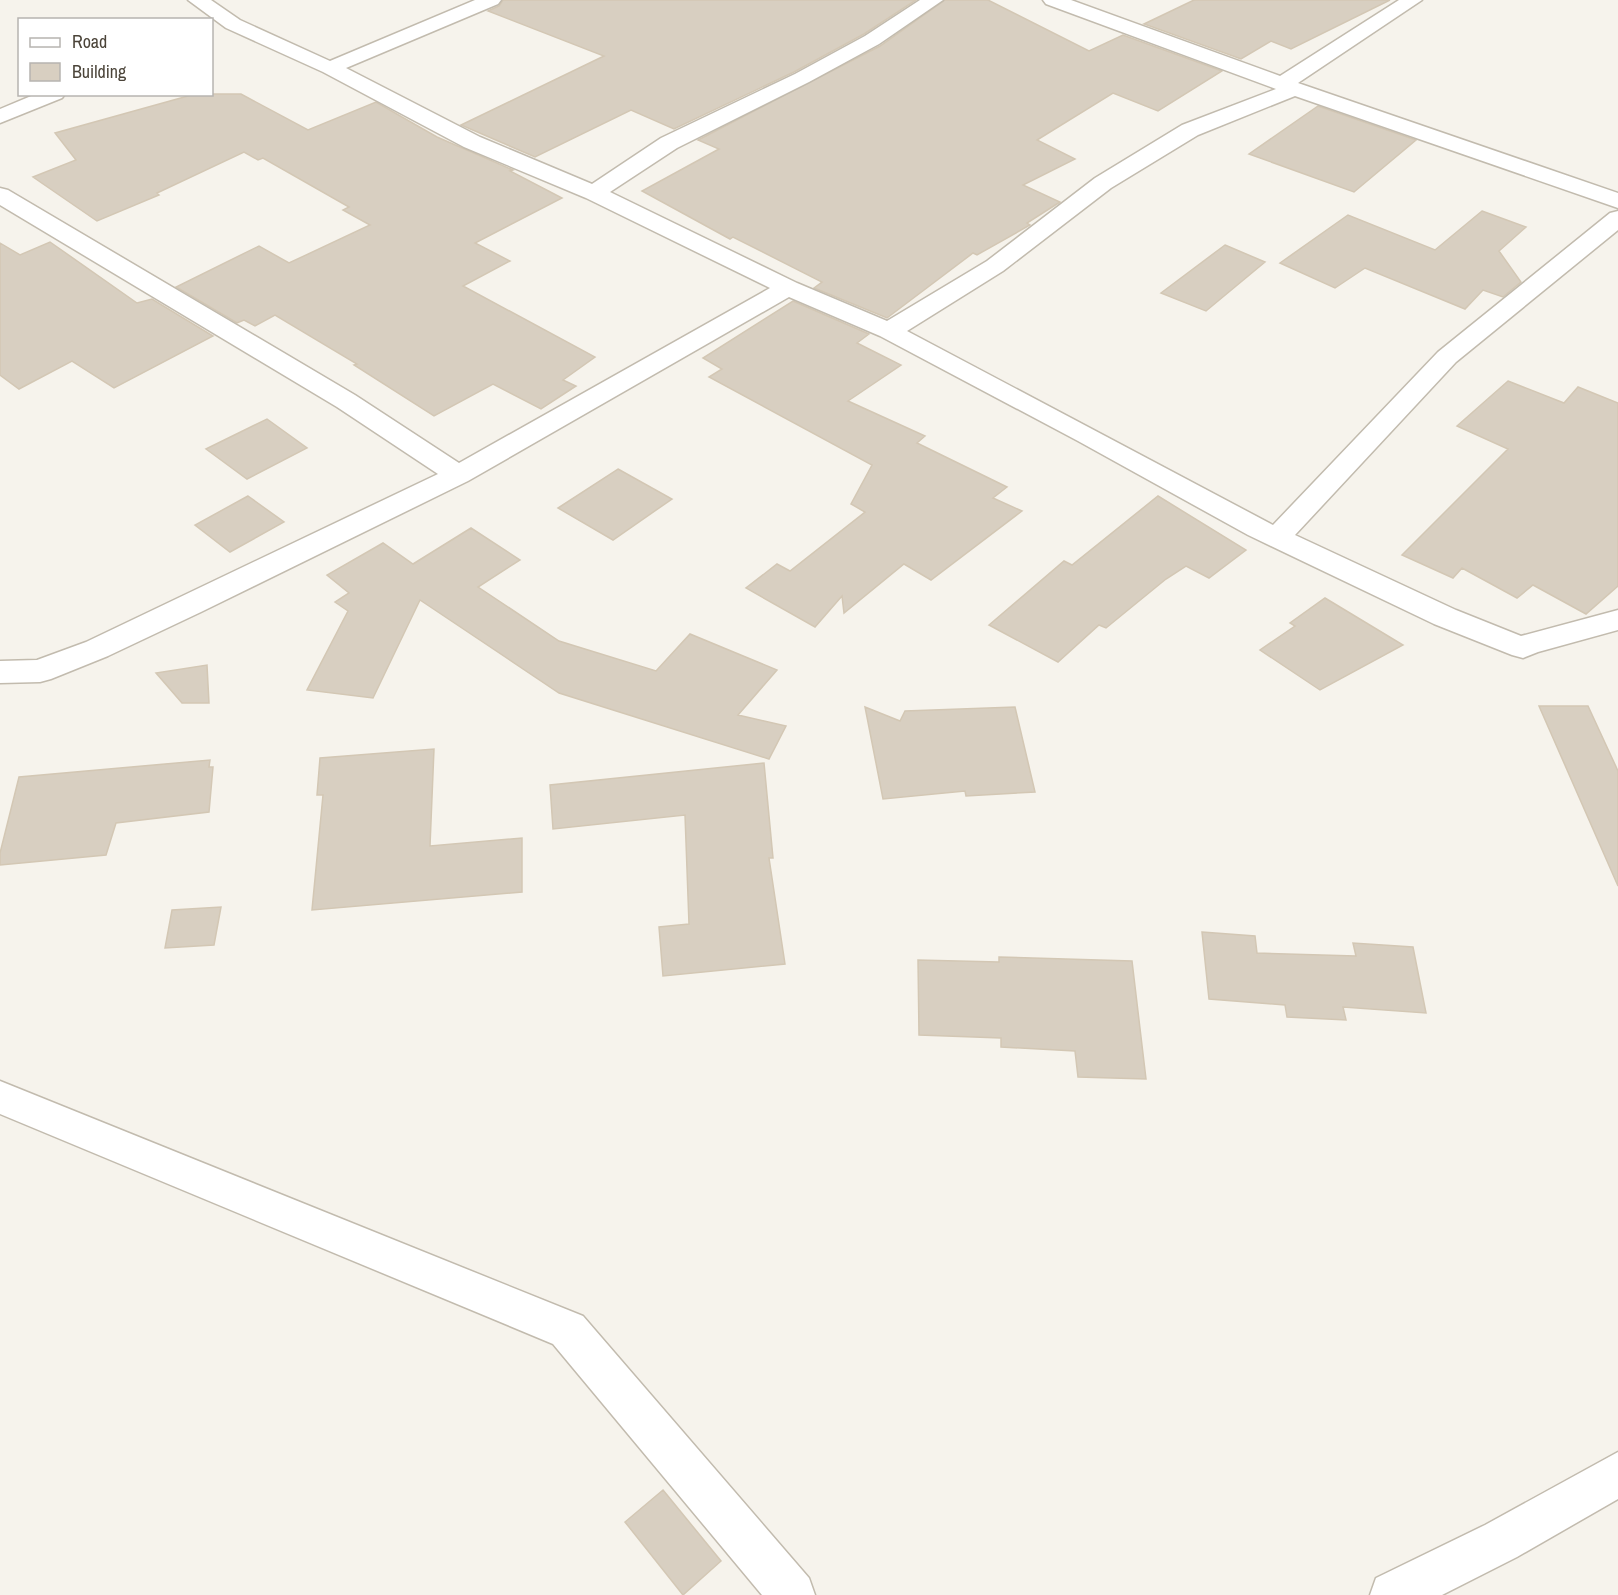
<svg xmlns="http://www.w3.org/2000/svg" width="1618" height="1595" viewBox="0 0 1618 1595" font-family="'Archivo Narrow',sans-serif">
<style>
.building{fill:#d8cfc1;stroke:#d3c7b4;stroke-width:1.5}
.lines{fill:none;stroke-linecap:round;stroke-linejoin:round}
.street-casing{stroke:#c2bbae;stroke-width:3}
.street{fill:#fff;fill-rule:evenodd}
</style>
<rect width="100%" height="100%" fill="#f6f3ec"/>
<path class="building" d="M 503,0 L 916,0 L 864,34 L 794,72 L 674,129 L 631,110 L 535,157 L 461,125 L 604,56 L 488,11 L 499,6 Z
M 945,0 L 988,0 L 1089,51 L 1123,35 L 1222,71 L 1158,111 L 1113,93 L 1037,140 L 1075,159 L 1023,185 L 1060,202 L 1027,223 L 1030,225 L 977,255 L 973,253 L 887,318 L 814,288 L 822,282 L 733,237 L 730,239 L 642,191 L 719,149 L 698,140 L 880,46 Z
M 1194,0 L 1390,0 L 1291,49 L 1271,41 L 1241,59 L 1144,24 Z
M 195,94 L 241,94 L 308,130 L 376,102 L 437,137 L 513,170 L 510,171 L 562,198 L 475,243 L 510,261 L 463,286 L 595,357 L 563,380 L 576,386 L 541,409 L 493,384 L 434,416 L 354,365 L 357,364 L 275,315 L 255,326 L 244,320 L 237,323 L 176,287 L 259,246 L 289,263 L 370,225 L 343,210 L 349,207 L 263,158 L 258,160 L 244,152 L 157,193 L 159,195 L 97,221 L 33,177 L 76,160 L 55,133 Z
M 1318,106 L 1416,140 L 1354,192 L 1249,154 Z
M 1482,211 L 1526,227 L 1499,251 L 1521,282 L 1503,297 L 1483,290 L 1465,309 L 1365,268 L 1335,288 L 1280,263 L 1348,215 L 1435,250 Z
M 50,242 L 137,303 L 152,299 L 213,336 L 114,388 L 72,361 L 19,389 L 0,375 L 0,243 L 20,255 Z
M 1225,245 L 1265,262 L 1206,311 L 1161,293 Z
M 793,301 L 869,334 L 857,343 L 901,365 L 848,401 L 925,436 L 917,443 L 1007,487 L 993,498 L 1022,511 L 931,580 L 904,564 L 844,613 L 842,596 L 815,627 L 746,588 L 777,564 L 790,571 L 865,512 L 851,504 L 872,465 L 709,377 L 722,369 L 703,358 Z
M 1508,381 L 1564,403 L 1578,387 L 1618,403 L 1618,586 L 1586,614 L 1533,585 L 1517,598 L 1462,568 L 1453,578 L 1402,555 L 1508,449 L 1457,426 Z
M 267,419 L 307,448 L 247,479 L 206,449 Z
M 618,469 L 672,499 L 613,540 L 558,508 Z
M 248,496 L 284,522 L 230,552 L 195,525 Z
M 1158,496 L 1246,550 L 1209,578 L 1186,566 L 1166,579 L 1106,628 L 1099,625 L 1058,662 L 989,625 L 1064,561 L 1072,565 Z
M 471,528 L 520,560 L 478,587 L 559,641 L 656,671 L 690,634 L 777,670 L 738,715 L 786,726 L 769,759 L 559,693 L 420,600 L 373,698 L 307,690 L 348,611 L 335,602 L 349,593 L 327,575 L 383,543 L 413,564 Z
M 1325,598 L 1403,645 L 1320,690 L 1260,650 L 1295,626 L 1290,623 Z
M 207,665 L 209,703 L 182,703 L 156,673 Z
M 1539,706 L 1588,706 L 1618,771 L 1618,886 Z
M 865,707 L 900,721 L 905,711 L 1015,707 L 1035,792 L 966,796 L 965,791 L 883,799 Z
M 434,749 L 430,846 L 522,838 L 522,892 L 312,910 L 323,795 L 317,795 L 320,758 Z
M 210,760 L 209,767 L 213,767 L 209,812 L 116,823 L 106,855 L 0,865 L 0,853 L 19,777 Z
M 764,763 L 773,858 L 769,858 L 785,964 L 663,976 L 659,927 L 689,924 L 685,815 L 553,829 L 550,785 Z
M 221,907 L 214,945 L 165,948 L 172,910 Z
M 1202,932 L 1255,936 L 1257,953 L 1356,956 L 1353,943 L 1413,947 L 1426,1013 L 1343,1007 L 1346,1020 L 1287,1017 L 1285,1005 L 1209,999 Z
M 999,957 L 1132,961 L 1146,1079 L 1078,1077 L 1075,1051 L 1001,1047 L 1001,1038 L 919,1035 L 918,960 L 999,962 Z
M 663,1490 L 721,1561 L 683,1595 L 625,1522 Z"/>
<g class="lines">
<g class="street-casing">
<path id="street" d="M 188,0 L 211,0 L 240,20 L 330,61 L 475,0 L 501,0 L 498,4 L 346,68 L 480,137 L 592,184 L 661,138 L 795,74 L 865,36 L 920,0 L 943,0 L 879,44 L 809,82 L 677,148 L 610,192 L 797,283 L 887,321 L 987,261 L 1095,178 L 1182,125 L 1276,89 L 1046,4 L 1043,0 L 1071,0 L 1280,76 L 1399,0 L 1422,0 L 1298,83 L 1618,193 L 1618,208 L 1295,96 L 1198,135 L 1111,188 L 1003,271 L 907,331 L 1273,525 L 1438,352 L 1610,213 L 1618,211 L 1618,230 L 1456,362 L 1295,535 L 1456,610 L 1521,636 L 1618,610 L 1618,630 L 1538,652 L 1523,658 L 1512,655 L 1434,624 L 1248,535 L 1078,441 L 880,336 L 789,297 L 468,481 L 201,612 L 108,656 L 51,679 L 40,682 L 0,683 L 0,661 L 37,660 L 86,642 L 438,474 L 337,407 L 0,205 L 0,188 L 8,190 L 355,395 L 459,463 L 770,288 L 586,198 L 464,147 L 323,72 L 226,28 Z
M 36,94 L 65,94 L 62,98 L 0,123 L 0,109 Z
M 0,1081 L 583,1316 L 809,1578 L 815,1595 L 762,1595 L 553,1344 L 0,1114 Z
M 1618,1452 L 1618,1499 L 1517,1557 L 1442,1595 L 1370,1595 L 1376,1578 L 1485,1525 Z"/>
</g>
<use href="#street" class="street"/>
</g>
<rect x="18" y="18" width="195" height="78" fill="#ffffff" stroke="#b7b4b0" stroke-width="1.5"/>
<rect x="30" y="38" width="30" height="9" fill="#ffffff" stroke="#b7b4b0" stroke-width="1.5"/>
<text x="72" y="48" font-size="18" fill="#4b4439">Road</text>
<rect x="30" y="63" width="30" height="18" fill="#d8cfc1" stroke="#b7b4b0" stroke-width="1.5"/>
<text x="72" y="78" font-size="18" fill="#4b4439">Building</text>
</svg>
